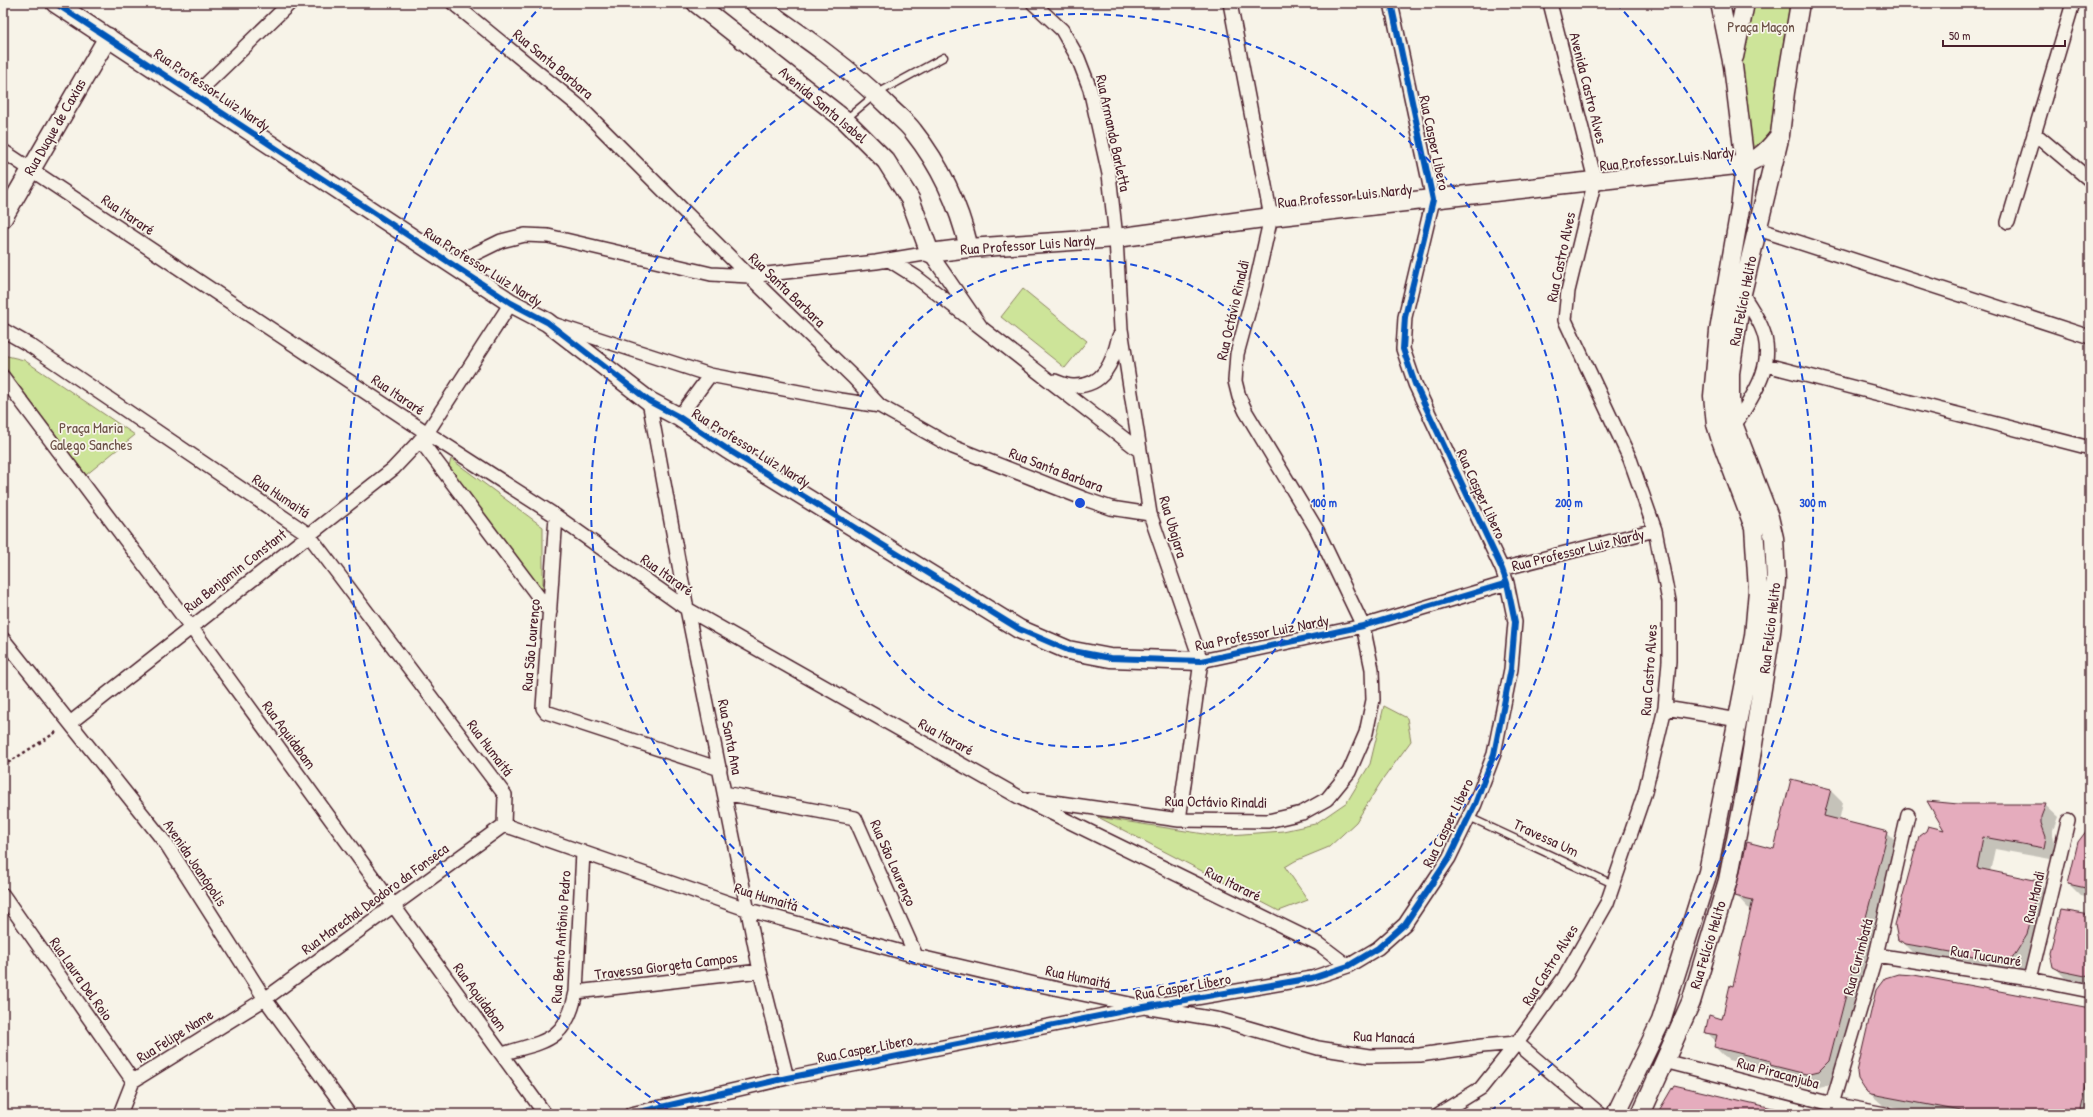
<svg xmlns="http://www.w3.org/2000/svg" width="2093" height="1117" viewBox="0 0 2093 1117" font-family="'Patrick Hand',sans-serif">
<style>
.green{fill:#cde499;stroke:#8c8262}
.shadow{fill:#0003}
.building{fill:#e5acbd;stroke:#4a1f2b}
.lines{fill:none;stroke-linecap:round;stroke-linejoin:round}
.lane-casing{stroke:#4a1f2b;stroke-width:9}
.street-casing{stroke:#4a1f2b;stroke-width:16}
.secondary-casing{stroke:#4a1f2b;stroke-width:21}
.path{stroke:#4a1f2b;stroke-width:2.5;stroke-dasharray:3 3;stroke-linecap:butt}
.lane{stroke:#f7f3e8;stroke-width:6}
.street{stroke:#f7f3e8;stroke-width:13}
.secondary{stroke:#f7f3e8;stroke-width:18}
.cycleway-casing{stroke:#f7f3e8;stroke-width:8}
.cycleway{stroke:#0057b8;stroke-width:6}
.ring{fill:none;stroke:#1d4ed8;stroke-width:2;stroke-dasharray:7 5}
.labels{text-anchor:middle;stroke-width:3.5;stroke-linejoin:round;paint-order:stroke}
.park-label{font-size:15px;fill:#6b5046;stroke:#f7f3e8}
.street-label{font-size:15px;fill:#4a1f2b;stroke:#f7f3e8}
.centre{fill:#1d4ed8;stroke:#f7f3e8;stroke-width:2}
.ring-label{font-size:12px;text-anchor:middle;font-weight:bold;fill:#1d4ed8;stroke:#f7f3e8;stroke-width:3.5;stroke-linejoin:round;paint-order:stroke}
</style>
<rect width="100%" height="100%" fill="#f7f3e8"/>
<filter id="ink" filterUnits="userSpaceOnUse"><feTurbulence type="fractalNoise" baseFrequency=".025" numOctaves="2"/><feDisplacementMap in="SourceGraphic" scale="8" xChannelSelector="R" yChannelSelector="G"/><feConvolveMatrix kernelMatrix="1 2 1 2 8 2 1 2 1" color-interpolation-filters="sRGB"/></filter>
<g filter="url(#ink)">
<path class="green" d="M 1733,3 L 1790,3 L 1771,130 L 1763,141 L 1752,148 Z
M 1023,289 L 1087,341 L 1065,368 L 1001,317 Z
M 3,355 L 24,360 L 135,435 L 86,475 L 3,364 Z
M 451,459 L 543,527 L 543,591 L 449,467 Z
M 1384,706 L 1407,718 L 1411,741 L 1381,782 L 1356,822 L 1329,847 L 1295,861 L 1285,867 L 1308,900 L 1279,911 L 1098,817 L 1217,836 L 1283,831 L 1315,824 L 1347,802 L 1370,764 Z"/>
<path class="shadow" d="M 1830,790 L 1843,803 L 1839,821 L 1887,833 L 1900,846 L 1842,1074 L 1832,1084 L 1819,1087 L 1784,1078 L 1777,1071 L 1728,1060 L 1715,1047 L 1716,1042 L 1707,1032 L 1723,1020 L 1734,987 L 1752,909 L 1748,908 L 1736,895 Z
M 1958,805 L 2045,805 L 2058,817 L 2053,830 L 2053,836 L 2057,850 L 2056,860 L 1995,849 L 1990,872 L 2039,882 L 2051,894 L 2039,948 L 2024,971 L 1997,970 L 1919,955 L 1912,952 L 1899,939 Z
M 2085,808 L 2090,808 L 2090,898 L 2081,896 L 2069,884 L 2090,816 Z
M 2090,916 L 2090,986 L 2074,983 L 2066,979 L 2054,966 Z
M 2090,1009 L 2090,1114 L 1926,1114 L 1884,1106 L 1866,1090 Z"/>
<path class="building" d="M 1791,779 L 1831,789 L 1824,816 L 1888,832 L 1829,1061 L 1819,1071 L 1806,1074 L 1770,1065 L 1771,1061 L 1714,1047 L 1717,1035 L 1705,1033 L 1709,1015 L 1722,1019 L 1730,985 L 1733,986 L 1753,900 L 1734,896 L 1747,842 L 1774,849 Z
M 1927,801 L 1958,804 L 2046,804 L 2041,817 L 2041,823 L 2046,837 L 2044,848 L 1983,837 L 1977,868 L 2039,881 L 2027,935 L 2012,959 L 1985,958 L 1906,944 L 1898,940 L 1895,925 L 1919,836 L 1926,831 L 1928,826 L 1944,830 Z
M 2090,826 L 2090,889 L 2068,884 L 2078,842 Z
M 2061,910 L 2090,915 L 2090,977 L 2061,971 L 2053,967 L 2050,952 Z
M 1898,974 L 1914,975 L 2090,1008 L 2090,1066 L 2080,1114 L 1977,1114 L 1871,1094 L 1865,1090 L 1858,1079 L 1857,1072 L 1876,990 L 1885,978 Z
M 1674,1085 L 1777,1109 L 1776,1114 L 1657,1114 Z"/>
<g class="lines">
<g class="lane-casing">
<path id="lane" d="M 846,119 L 876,94 L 944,57
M 1469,817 L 1613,884"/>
</g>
<g class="street-casing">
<path id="street" d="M 453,3 L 580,107 L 749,276 L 854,378 L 880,406 L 953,447 L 1085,499 L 1111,508 L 1150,514
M 1033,3 L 1062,30 L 1078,58 L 1090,89 L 1109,174 L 1116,238 L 1121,329 L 1150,514 L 1201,661 L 1179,820
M 195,95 L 290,3
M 2034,133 L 2090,180
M 3,151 L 427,433 L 556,516 L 687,609 L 1019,797 L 1319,944 L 1348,966
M 2008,222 L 2073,3
M 1758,229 L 2090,337
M 889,260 L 916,277 L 1140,451
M 454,264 L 501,241 L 525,235 L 548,236 L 711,274 L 749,276 L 876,262 L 930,253 L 981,327
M 556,325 L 710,375 L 841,400 L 880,406
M 3,330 L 31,346 L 308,534 L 505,795 L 504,825
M 1766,365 L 2090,448
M 3,377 L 191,627 L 545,1114
M 1055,381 C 1060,383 1067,386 1073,386 C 1104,387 1113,362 1119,336
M 649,401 L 687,609 L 760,971 L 787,1078
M 679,417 L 710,375
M 1734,426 C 1753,396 1778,363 1761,326 C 1756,315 1748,304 1742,293
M 420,440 L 550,612
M 556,516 L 543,708 L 546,712 L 720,769
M 1502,569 L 1655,530
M 3,639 L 167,845 L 265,999 L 349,1114
M 1201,661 L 1363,626 L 1507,583
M 1665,708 L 1739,720
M 70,723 L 393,469 L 427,433 L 511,303
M 724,793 L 855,818 L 916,956
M 1032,799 L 1179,820 L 1268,821 L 1302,813 L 1327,799 L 1349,772 L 1366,733 L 1373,700 L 1372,669 L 1363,626 L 1317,530 L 1246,412 L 1239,397 L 1235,381 L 1237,354 L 1255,288 L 1271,217 L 1230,3
M 504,825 L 749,910 L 916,956 L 1035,984 L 1144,1007 L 1221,1020 L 1318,1048 L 1369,1056 L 1420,1055 L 1482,1046 L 1517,1043 L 1600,1114
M 3,895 L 133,1081
M 1876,955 L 2030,979 L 2090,991
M 2030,979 L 2068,821
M 576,992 L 760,971
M 502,1054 C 545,1041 566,1042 576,992 L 583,852
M 1664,1061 L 1832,1104 L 1885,1114
M 1832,1104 L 1876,955 L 1908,815
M 120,1114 L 133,1081 L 265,999 L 504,825
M 631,1114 L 787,1078 L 1144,1007 L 1312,978 L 1348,966 L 1378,948 L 1405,924 L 1449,858 L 1475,804 L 1494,754 L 1511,669 L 1515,622 L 1507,583 L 1502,569 L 1415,384 L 1403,349 L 1405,317 L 1433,200 L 1391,3
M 1439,1114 L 1481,1088 L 1517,1043 L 1566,975 L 1607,903 L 1645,792 L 1665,708 L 1669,661 L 1669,601 L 1655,530 L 1630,459 L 1565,320 L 1568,291 L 1595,180 L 1550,3"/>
</g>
<g class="secondary-casing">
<path id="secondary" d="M 55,3 L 511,303 L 547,322 L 649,401 L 679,417 L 727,449 L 1019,629 L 1068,650 L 1110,658 L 1201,661
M 696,3 L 845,120 L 886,161 L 910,199 L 930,253 L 969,248 L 1116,238 L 1271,217 L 1745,164 C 1761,158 1769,149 1780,135
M 755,3 C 803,36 851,69 892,110 C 899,117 907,123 913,131 C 940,165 959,206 969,248
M 1734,57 L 1745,3
M 3,218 L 108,37
M 1616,1114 L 1661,1021 L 1708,872 L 1754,636 L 1758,590 L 1754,527 L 1721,440 L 1716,424 L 1713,396 L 1719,331 L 1740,209 L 1745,164 L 1733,66 L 1720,3
M 1641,1114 L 1691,1002 L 1728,880 L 1745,794 L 1771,632 L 1776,580 L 1774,538 L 1769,517 L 1734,426 L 1730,400 L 1730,373 L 1742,293 L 1780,135 L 1785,92 L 1800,3"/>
</g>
<path class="path" d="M 3,766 L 58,731"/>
<use href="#lane" class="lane"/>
<use href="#street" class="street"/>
<use href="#secondary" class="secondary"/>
<g class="cycleway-casing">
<path id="cycleway" d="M 55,3 L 511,303 L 547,322 L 649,401 L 679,417 L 727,449 L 1019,629 L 1068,650 L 1110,658 L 1201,661 L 1363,626 L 1507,583
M 631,1114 L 787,1078 L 1144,1007 L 1312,978 L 1348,966 L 1378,948 L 1405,924 L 1449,858 L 1475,804 L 1494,754 L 1511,669 L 1515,622 L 1507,583 L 1502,569 L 1415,384 L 1403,349 L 1405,317 L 1433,200 L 1391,3"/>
</g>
<use href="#cycleway" class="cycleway"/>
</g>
</g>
<g class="ring">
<circle cx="1080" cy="503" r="244"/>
<circle cx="1080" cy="503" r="489"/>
<path d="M670 1111A733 733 0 0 1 544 3M1616 3A733 733 0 0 1 1490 1111"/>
</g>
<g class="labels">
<g class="park-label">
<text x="1761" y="32">Praça Maçon</text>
<text x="91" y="433">Praça Maria<tspan x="91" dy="17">Galego Sanches</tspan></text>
</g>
<g class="street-label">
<text transform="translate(553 64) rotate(40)" y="5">Rua Santa Barbara</text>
<text transform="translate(1588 88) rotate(76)" y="5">Avenida Castro Alves</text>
<text transform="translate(212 90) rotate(34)" y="5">Rua Professor Luiz Nardy</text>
<text transform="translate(823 105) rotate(40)" y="5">Avenida Santa Isabel</text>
<text transform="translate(55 127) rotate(-60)" y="5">Rua Duque de Caxias</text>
<text transform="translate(1113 133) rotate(78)" y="5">Rua Armando Barletta</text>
<text transform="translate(1434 143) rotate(78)" y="5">Rua Casper Libero</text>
<text transform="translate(1667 159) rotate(-6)" y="5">Rua Professor Luis Nardy</text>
<text transform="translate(1345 196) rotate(-6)" y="5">Rua Professor Luis Nardy</text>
<text transform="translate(128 215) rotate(34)" y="5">Rua Itararé</text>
<text transform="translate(1028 245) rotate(-4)" y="5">Rua Professor Luis Nardy</text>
<text transform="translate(1561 257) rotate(-78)" y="5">Rua Castro Alves</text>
<text transform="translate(483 267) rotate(32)" y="5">Rua Professor Luiz Nardy</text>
<text transform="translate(787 290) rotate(44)" y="5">Rua Santa Barbara</text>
<text transform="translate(1743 301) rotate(-79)" y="5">Rua Felício Helito</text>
<text transform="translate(1233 310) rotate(-77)" y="5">Rua Octávio Rinaldi</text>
<text transform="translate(398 395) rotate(34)" y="5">Rua Itararé</text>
<text transform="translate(751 448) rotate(32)" y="5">Rua Professor Luiz Nardy</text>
<text transform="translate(1056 470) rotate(21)" y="5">Rua Santa Barbara</text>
<text transform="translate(1481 494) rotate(65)" y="5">Rua Casper Libero</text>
<text transform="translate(281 496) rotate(34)" y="5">Rua Humaitá</text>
<text transform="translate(1173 527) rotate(73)" y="5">Rua Ubajara</text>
<text transform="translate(1578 550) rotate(-14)" y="5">Rua Professor Luiz Nardy</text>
<text transform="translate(235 571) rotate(-38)" y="5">Rua Benjamin Constant</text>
<text transform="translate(667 575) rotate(35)" y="5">Rua Itararé</text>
<text transform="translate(1770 628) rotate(-83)" y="5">Rua Felício Helito</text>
<text transform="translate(1262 633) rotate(-11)" y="5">Rua Professor Luiz Nardy</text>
<text transform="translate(531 645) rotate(-85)" y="5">Rua São Lourenço</text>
<text transform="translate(1649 670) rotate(-86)" y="5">Rua Castro Alves</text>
<text transform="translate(289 735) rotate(54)" y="5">Rua Aquidabam</text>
<text transform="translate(730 737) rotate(79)" y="5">Rua Santa Ana</text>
<text transform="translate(946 737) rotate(29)" y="5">Rua Itararé</text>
<text transform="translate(490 748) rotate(53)" y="5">Rua Humaitá</text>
<text transform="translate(1216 802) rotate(1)" y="5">Rua Octávio Rinaldi</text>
<text transform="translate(1448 823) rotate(-64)" y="5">Rua Casper Libero</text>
<text transform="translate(1546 838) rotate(25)" y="5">Travessa Um</text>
<text transform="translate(195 863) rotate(56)" y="5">Avenida Joanópolis</text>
<text transform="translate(893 863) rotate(66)" y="5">Rua São Lourenço</text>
<text transform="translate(1233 884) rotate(26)" y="5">Rua Itararé</text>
<text transform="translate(766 897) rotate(17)" y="5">Rua Humaitá</text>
<text transform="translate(2034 897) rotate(-77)" y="5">Rua Mandi</text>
<text transform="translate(375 899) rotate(-36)" y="5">Rua Marechal Deodoro da Fonseca</text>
<text transform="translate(561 937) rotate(-86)" y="5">Rua Bento Antônio Pedro</text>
<text transform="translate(1708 945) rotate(-73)" y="5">Rua Felício Helito</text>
<text transform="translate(1986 956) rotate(9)" y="5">Rua Tucunaré</text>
<text transform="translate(1858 957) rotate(-75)" y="5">Rua Curimbatá</text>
<text transform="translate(1550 965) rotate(-58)" y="5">Rua Castro Alves</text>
<text transform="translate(666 966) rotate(-7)" y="5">Travessa Giorgeta Campos</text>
<text transform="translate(1078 977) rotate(12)" y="5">Rua Humaitá</text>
<text transform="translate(81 979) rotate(55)" y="5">Rua Laura Del Roio</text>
<text transform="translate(1183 987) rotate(-10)" y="5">Rua Casper Libero</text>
<text transform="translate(480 997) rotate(54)" y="5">Rua Aquidabam</text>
<text transform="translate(175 1036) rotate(-32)" y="5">Rua Felipe Name</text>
<text transform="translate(1384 1037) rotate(2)" y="5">Rua Manacá</text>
<text transform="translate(865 1049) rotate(-11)" y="5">Rua Casper Libero</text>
<text transform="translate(1778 1073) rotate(15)" y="5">Rua Piracanjuba</text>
</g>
</g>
<circle cx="1080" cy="503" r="6" class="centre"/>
<g class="ring-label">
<text x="1324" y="507">100 m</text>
<text x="1569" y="507">200 m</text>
<text x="1813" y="507">300 m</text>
</g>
<rect width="2093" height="1117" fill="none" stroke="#f7f3e8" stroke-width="16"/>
<rect x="8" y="8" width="2077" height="1101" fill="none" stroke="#4a1f2b" stroke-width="1.5" filter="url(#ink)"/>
<path d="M1943 40v6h122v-6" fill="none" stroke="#4a1f2b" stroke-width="2"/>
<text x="1949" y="40" font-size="12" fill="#4a1f2b" stroke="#f7f3e8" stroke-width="3" paint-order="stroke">50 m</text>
</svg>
